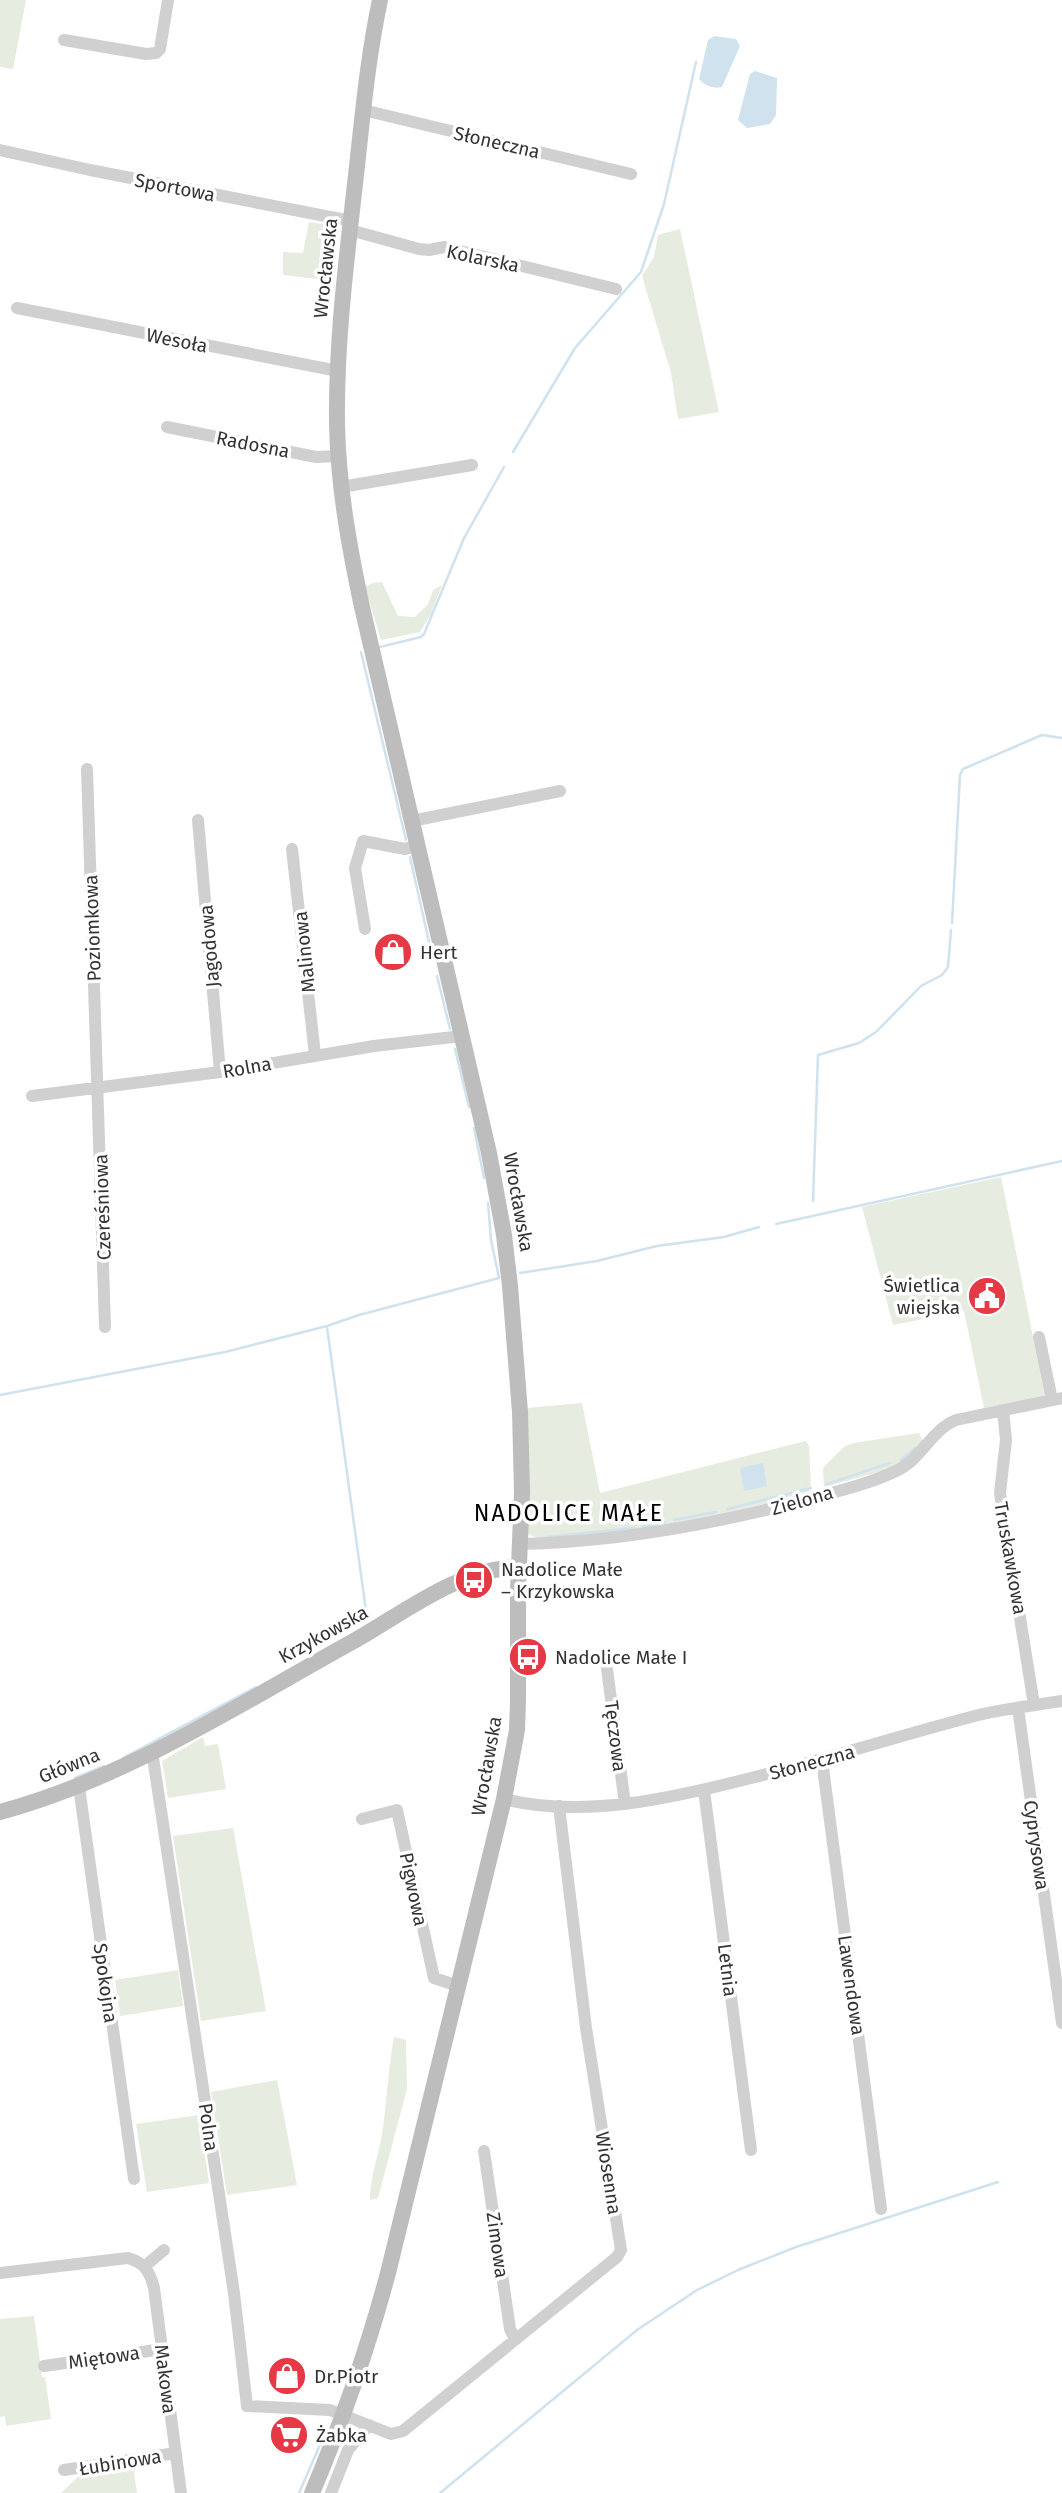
<svg xmlns="http://www.w3.org/2000/svg" width="1062" height="2493" viewBox="0 0 1062 2493" font-family="'Fira Sans',sans-serif">
<style>
.green{fill:#e6ecdf}
.water{fill:#cfe2ee}
.lines{fill:none;stroke-linecap:round;stroke-linejoin:round}
.stream{stroke:#cfe2ee;stroke-width:2.5}
.street{stroke:#d0d0d0;stroke-width:12}
.secondary{stroke:#bdbdbd;stroke-width:16}
.labels{text-anchor:middle;stroke-width:7;stroke-linejoin:round;paint-order:stroke}
.street-label{font-size:19px;fill:#333;stroke:#fff}
.poi-label{font-size:19px;fill:#333;stroke:#fff;text-anchor:start}
.quarter-label{font-size:23px;letter-spacing:2px;fill:#000;stroke:#fff}
</style>
<rect width="100%" height="100%" fill="#fff"/>
<path class="green" d="M 0,0 L 26,0 L 13,69 L 0,67 Z
M 309,222 L 334,226 L 326,280 L 283,275 L 283,252 L 303,253 Z
M 680,229 L 719,412 L 678,419 L 671,373 L 642,276 L 654,257 L 658,235 Z
M 382,582 L 398,616 L 415,617 L 428,604 L 433,590 L 442,585 L 431,614 L 420,632 L 381,640 L 365,587 L 373,583 Z
M 1001,1177 L 1045,1397 L 984,1408 L 964,1311 L 893,1325 L 862,1207 Z
M 582,1403 L 600,1493 L 806,1441 L 809,1446 L 811,1488 L 808,1493 L 720,1515 L 636,1530 L 542,1540 L 526,1533 L 527,1408 Z
M 919,1433 L 923,1442 L 903,1462 L 886,1470 L 824,1487 L 823,1468 L 845,1446 L 854,1443 Z
M 203,1737 L 205,1746 L 218,1744 L 226,1789 L 168,1798 L 162,1761 Z
M 233,1828 L 266,2011 L 201,2021 L 173,1836 Z
M 178,1970 L 183,2006 L 120,2016 L 115,1980 Z
M 394,2037 L 406,2040 L 407,2089 L 378,2198 L 370,2200 C 370,2177 378,2157 382,2135 C 387,2102 388,2070 394,2037 Z
M 277,2080 L 297,2185 L 227,2195 L 211,2092 Z
M 199,2115 L 209,2183 L 147,2192 L 136,2124 Z
M 34,2316 L 42,2377 L 45,2377 L 51,2419 L 6,2426 L 5,2416 L 0,2417 L 0,2319 Z
M 133,2466 L 137,2493 L 61,2493 L 83,2472 Z"/>
<path class="water" d="M 714,36 L 736,39 L 740,46 L 722,87 C 714,89 705,86 699,79 L 708,40 Z
M 755,71 L 777,78 L 776,115 L 770,124 L 747,128 L 738,120 L 750,74 Z
M 763,1463 L 767,1486 L 744,1491 L 740,1468 Z"/>
<g class="lines">
<path class="stream" d="M 513,452 L 575,348 L 641,272 L 664,204 L 696,62
M 380,647 L 421,637 L 424,634 L 464,538 L 504,467
M 361,652 L 406,840
M 410,857 L 433,960
M 952,923 L 960,775 L 963,769 L 1042,735 L 1062,738
M 437,976 L 450,1029
M 455,1049 L 469,1107
M 474,1128 L 484,1178
M 813,1201 L 818,1055 L 859,1043 L 876,1032 L 921,986 L 942,975 L 948,967 L 951,930
M 776,1224 L 1062,1161
M 520,1273 L 597,1261 L 657,1246 L 724,1237 L 759,1227
M 327,1327 L 366,1611
M 0,1395 L 225,1352 L 327,1326 L 359,1315 L 499,1278 L 491,1240 L 488,1203
M 901,1460 L 915,1448
M 827,1484 L 890,1463
M 728,1509 L 811,1488
M 674,1520 L 716,1512
M 643,1526 L 665,1522
M 548,1537 L 634,1528
M 123,1758 L 256,1687
M 75,1778 L 104,1766
M 299,2493 L 323,2438
M 440,2493 L 637,2330 L 697,2290 L 738,2270 L 796,2247 L 998,2182"/>
<path class="street" d="M 64,40 L 146,54 L 156,53 L 160,49 L 168,0
M 363,110 L 631,174
M 0,150 L 90,170 L 351,221
M 350,230 L 419,249 L 429,250 L 444,247 L 616,289
M 17,308 L 338,371
M 167,427 L 316,457 L 339,456
M 341,487 L 472,465
M 87,769 L 105,1327
M 198,820 L 220,1072
M 412,821 L 560,791
M 292,849 L 315,1055
M 365,929 L 355,868 L 363,841 L 405,849 L 418,845
M 32,1096 L 220,1072 L 374,1046 L 462,1036
M 1039,1337 L 1052,1400
M 1003,1410 L 1006,1440 L 1000,1493 L 1034,1705
M 520,1544 C 618,1542 715,1524 809,1499 C 838,1491 869,1484 896,1471 C 921,1460 931,1430 956,1420 L 1062,1398
M 607,1669 L 625,1804
M 1018,1708 L 1062,2023
M 152,1751 L 234,2293 L 247,2406 L 330,2410 L 391,2434 L 403,2431 L 617,2257 L 621,2250 L 586,2028 L 559,1806
M 822,1760 L 881,2209
M 79,1787 L 134,2179
M 704,1790 L 751,2150
M 504,1799 C 583,1819 673,1798 751,1778 C 824,1760 895,1737 967,1718 C 998,1709 1031,1706 1062,1701
M 362,1819 L 397,1810 L 434,1978 L 458,1986
M 484,2151 L 510,2329 L 515,2339
M 145,2266 L 164,2250
M 0,2273 L 128,2258 C 145,2263 150,2272 154,2288 L 181,2493
M 44,2366 L 163,2349
M 64,2470 L 176,2453
M 331,2493 L 348,2450 L 369,2425"/>
<path class="secondary" d="M 0,1812 C 126,1778 238,1705 352,1642 C 404,1613 457,1569 519,1567
M 312,2493 C 342,2422 368,2348 388,2273 L 504,1799 L 517,1730 L 518,1702 L 518,1590 L 522,1492 L 520,1412 L 510,1286 L 504,1235 L 489,1153 L 362,607 C 349,546 338,485 337,423 C 336,343 346,264 355,184 C 362,123 367,61 380,0"/>
</g>
<defs>
<g id="shop-disc" transform="scale(2.0125)"><circle r="9.5" fill="#e63946" stroke="#fff"/><path d="M-5-2.5h2.3a2.7 3.5 0 0 1 5.4 0H5L5.5 6h-11ZM-1.5-2.5h3a1.5 2.3 0 0 0-3 0Z" fill="#fff"/></g>
<g id="civic-disc" transform="scale(2.0125)"><circle r="9.5" fill="#e63946" stroke="#fff"/><path d="M-.6-6.5H3V-4.5H.6V-3L4-1V1h2V6H-6V1h2V-1L-.6-3ZM-1.2 2.5V6h2.4V2.5Z" fill="#fff"/></g>
<g id="bus-disc" transform="scale(2.0125)"><circle r="9.5" fill="#e63946" stroke="#fff"/><path d="M-5-6H5V4H4V6H2V4H-2V6H-4V4H-5ZM-3.5-4V0h7V-4ZM-3.5 1.2v1.5H-2V1.2ZM2 1.2v1.5H3.5V1.2Z" fill="#fff"/></g>
<g id="supermarket-disc" transform="scale(2.0125)"><circle r="9.5" fill="#e63946" stroke="#fff"/><path d="M-6-5.5h2.5l.6 2H6L4.5 2H-2.5L-4.4-4H-6ZM-1.5 3.2a1.3 1.3 0 1 0 .1 0ZM3 3.2a1.3 1.3 0 1 0 .1 0Z" fill="#fff"/></g>
</defs>
<g fill-rule="evenodd">
<use href="#shop-disc" x="393" y="952"/>
<use href="#civic-disc" x="987" y="1296"/>
<use href="#bus-disc" x="474" y="1580"/>
<use href="#bus-disc" x="528" y="1657"/>
<use href="#shop-disc" x="287" y="2376"/>
<use href="#supermarket-disc" x="289" y="2435"/>
</g>
<g class="labels">
<g class="street-label">
<text transform="translate(497 142) rotate(13)" y="7">Słoneczna</text>
<text transform="translate(175 187) rotate(11)" y="7">Sportowa</text>
<text transform="translate(483 258) rotate(12)" y="7">Kolarska</text>
<text transform="translate(325 268) rotate(-84)" y="7">Wrocławska</text>
<text transform="translate(177 340) rotate(11)" y="7">Wesoła</text>
<text transform="translate(253 444) rotate(11)" y="7">Radosna</text>
<text transform="translate(92 928) rotate(-92)" y="7">Poziomkowa</text>
<text transform="translate(209 946) rotate(-95)" y="7">Jagodowa</text>
<text transform="translate(304 952) rotate(-96)" y="7">Malinowa</text>
<text transform="translate(247 1067) rotate(-10)" y="7">Rolna</text>
<text transform="translate(519 1202) rotate(80)" y="7">Wrocławska</text>
<text transform="translate(102 1207) rotate(-92)" y="7">Czereśniowa</text>
<text transform="translate(802 1500) rotate(-16)" y="7">Zielona</text>
<text transform="translate(1011 1558) rotate(80)" y="7">Truskawkowa</text>
<text transform="translate(323 1634) rotate(-29)" y="7">Krzykowska</text>
<text transform="translate(616 1736) rotate(83)" y="7">Tęczowa</text>
<text transform="translate(812 1762) rotate(-15)" y="7">Słoneczna</text>
<text transform="translate(69 1765) rotate(-22)" y="7">Główna</text>
<text transform="translate(486 1766) rotate(-80)" y="7">Wrocławska</text>
<text transform="translate(1037 1845) rotate(82)" y="7">Cyprysowa</text>
<text transform="translate(414 1889) rotate(78)" y="7">Pigwowa</text>
<text transform="translate(728 1970) rotate(83)" y="7">Letnia</text>
<text transform="translate(106 1983) rotate(82)" y="7">Spokojna</text>
<text transform="translate(852 1985) rotate(82)" y="7">Lawendowa</text>
<text transform="translate(209 2127) rotate(82)" y="7">Polna</text>
<text transform="translate(609 2173) rotate(81)" y="7">Wiosenna</text>
<text transform="translate(498 2245) rotate(82)" y="7">Zimowa</text>
<text transform="translate(104 2357) rotate(-8)" y="7">Miętowa</text>
<text transform="translate(166 2379) rotate(83)" y="7">Makowa</text>
<text transform="translate(120 2462) rotate(-9)" y="7">Łubinowa</text>
</g>
<g class="poi-label">
<text x="420" y="959">Hert</text>
<text x="960" y="1292" text-anchor="end">Świetlica<tspan x="960" dy="22">wiejska</tspan></text>
<text x="501" y="1576">Nadolice Małe<tspan x="501" dy="22">– Krzykowska</tspan></text>
<text x="555" y="1664">Nadolice Małe I</text>
<text x="314" y="2383">Dr.Piotr</text>
<text x="316" y="2442">Żabka</text>
</g>
<g class="quarter-label">
<text x="569" y="1521">NADOLICE MAŁE</text>
</g>
</g>
</svg>
